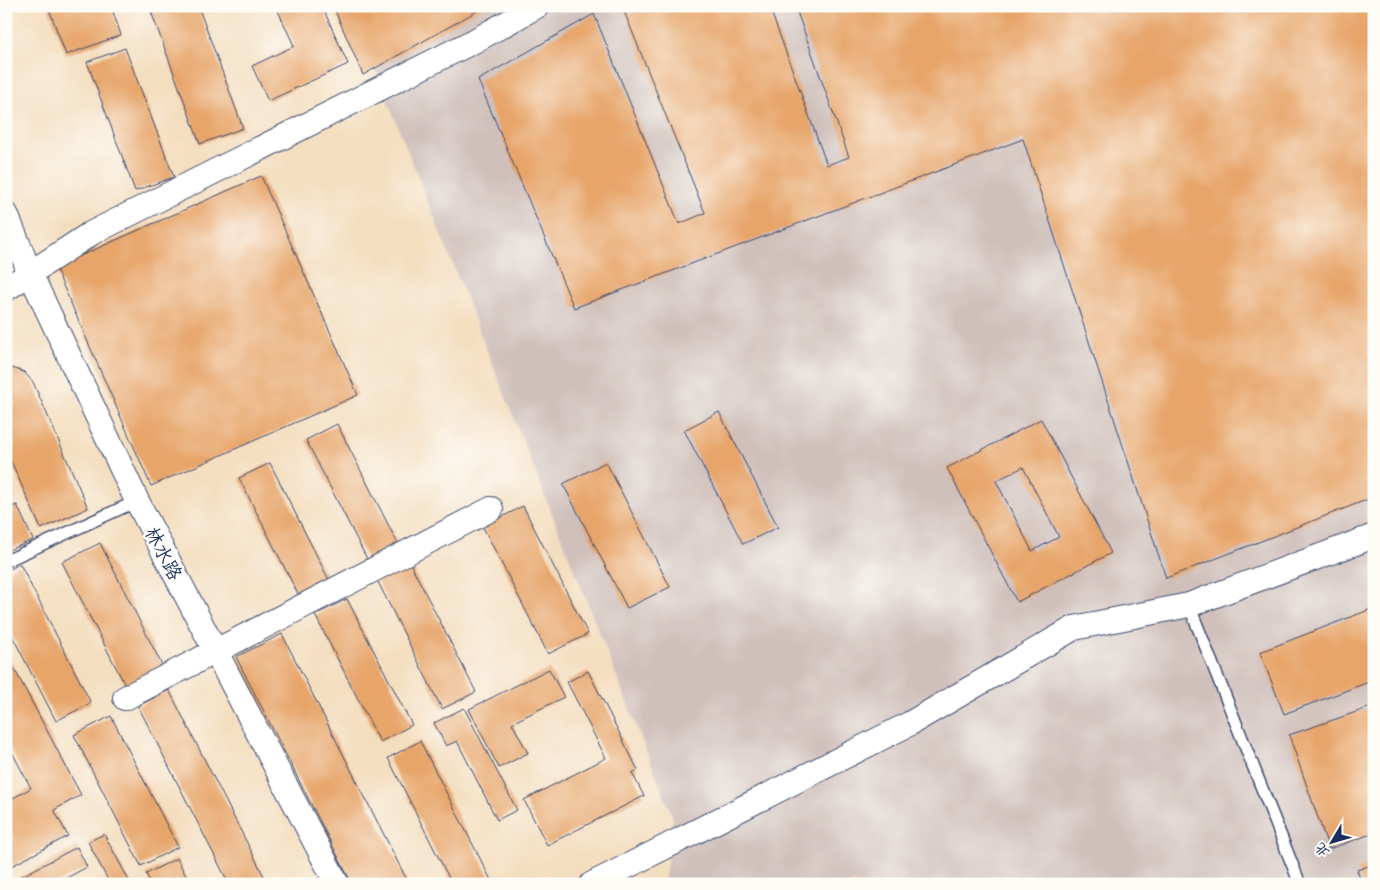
<svg xmlns="http://www.w3.org/2000/svg" width="1380" height="890" viewBox="0 0 1380 890" font-family="'Architects Daughter','LXGW WenKai TC',sans-serif">
<style>
.industrial{fill:#cfc0bb}
.building{fill:#e7a56a;fill-rule:evenodd}
.lines{fill:none;stroke-linecap:round;stroke-linejoin:round}
.lane-casing{stroke:#3c496d;stroke-width:14}
.street-casing{stroke:#3c496d;stroke-width:26}
.lane{stroke:#fff;stroke-width:11}
.street{stroke:#fff;stroke-width:24}
.labels{text-anchor:middle;stroke-width:5;stroke-linejoin:round;paint-order:stroke}
.street-label{font-size:19px;fill:#1b2f5e;stroke:#fdfcf7}
</style>
<rect width="100%" height="100%" fill="#fdfcf7"/>
<filter id="ink" filterUnits="userSpaceOnUse"><feTurbulence type="fractalNoise" baseFrequency=".02" numOctaves="2"/><feDisplacementMap in="SourceGraphic" scale="10" xChannelSelector="R" yChannelSelector="G"/><feConvolveMatrix kernelMatrix="1 2 1 2 8 2 1 2 1" color-interpolation-filters="sRGB"/></filter>
<filter id="wash" filterUnits="userSpaceOnUse"><feTurbulence type="fractalNoise" baseFrequency=".0096" numOctaves="4" result="noise"/><feDisplacementMap in="SourceGraphic" scale="20" xChannelSelector="R" yChannelSelector="G"/><feGaussianBlur stdDeviation="1.12" result="paint"/><feColorMatrix in="noise" values="0 0 0 0 0 0 0 0 0 0 0 0 0 0 0 0 0 1.4 0 .05"/><feComposite in="paint" operator="in"/></filter>
<g filter="url(#wash)">
<rect width="100%" height="100%" fill="#f4dec0"/>
<path class="industrial" d="M 350,6 L 1374,6 L 1374,884 L 664,884 L 673,818 Z"/>
<g id="blocks">
<path class="building" d="M 48,6 L 111,6 L 121,35 L 66,55 Z
M 149,6 L 198,6 L 243,128 L 200,144 Z
M 276,6 L 322,6 L 348,64 L 268,101 L 252,66 L 294,46 Z
M 333,6 L 486,6 L 363,75 Z
M 622,6 L 769,6 L 827,165 L 849,157 L 795,6 L 1374,6 L 1374,497 L 1166,578 L 1023,139 L 574,308 L 478,80 L 594,14 L 679,224 L 705,213 Z
M 125,48 L 174,177 L 135,191 L 87,62 Z
M 261,176 L 358,395 L 151,486 L 55,267 Z
M 6,366 L 24,372 L 33,382 L 88,508 L 41,529 L 6,450 Z
M 719,412 L 778,527 L 743,544 L 684,430 Z
M 1041,419 L 1111,553 L 1017,602 L 947,468 ZM 1023,467 L 1059,537 L 1032,551 L 996,481 Z
M 337,424 L 398,544 L 367,559 L 306,440 Z
M 606,462 L 670,587 L 627,608 L 563,484 Z
M 270,463 L 330,582 L 300,598 L 239,478 Z
M 17,505 L 33,540 L 6,551 L 6,509 Z
M 523,506 L 588,634 L 548,654 L 483,527 Z
M 100,543 L 163,667 L 125,685 L 62,562 Z
M 410,563 L 476,692 L 442,709 L 377,580 Z
M 20,564 L 91,703 L 56,721 L 6,624 L 6,571 Z
M 347,599 L 412,725 L 380,742 L 315,615 Z
M 1374,608 L 1374,680 L 1284,714 L 1260,652 Z
M 282,634 L 409,884 L 352,884 L 236,657 Z
M 6,653 L 81,795 L 54,810 L 68,836 L 6,869 L 6,802 L 31,788 L 6,741 Z
M 549,669 L 564,697 L 512,723 L 528,753 L 499,768 L 469,709 Z
M 588,671 L 638,770 L 632,773 L 644,796 L 547,845 L 524,800 L 606,758 L 567,682 Z
M 169,690 L 268,884 L 229,884 L 138,706 Z
M 1374,706 L 1374,833 L 1329,849 L 1289,735 Z
M 464,708 L 517,810 L 497,820 L 457,741 L 446,746 L 434,723 Z
M 111,716 L 178,847 L 141,866 L 74,735 Z
M 420,741 L 493,884 L 452,884 L 388,758 Z
M 104,834 L 131,884 L 110,884 L 88,842 Z
M 77,847 L 87,867 L 55,884 L 7,884 Z
M 177,858 L 190,884 L 151,884 L 146,874 Z
M 1374,864 L 1374,884 L 1362,884 L 1357,870 Z"/>
</g>
</g>
<g filter="url(#ink)">
<use href="#blocks" fill-opacity="0" stroke="#3c496d" stroke-width="1"/>
<g class="lines">
<g class="lane-casing">
<path id="lane" d="M 6,561 L 137,501
M 1189,605 L 1300,884"/>
</g>
<g class="street-casing">
<path id="street" d="M 6,214 L 30,273 L 137,501 L 337,884
M 6,289 L 90,234 L 476,40 L 537,6
M 125,698 L 491,509
M 592,884 L 909,724 L 1074,628 L 1189,605 L 1374,536"/>
</g>
<use href="#lane" class="lane"/>
<use href="#street" class="street"/>
</g>
</g>
<g class="labels">
<g class="street-label">
<text transform="translate(164 553) rotate(62)" y="7">林水路</text>
</g>
</g>
<rect width="1380" height="890" fill="none" stroke="#fdfcf7" stroke-width="25"/>
<g transform="translate(1332 842) rotate(232)" stroke="#fdfcf7" stroke-width="4" paint-order="stroke">
<path d="M0-4L9 19L0 12L-9 19Z" fill="#1b2f5e"/>
<text y="-8" font-size="14" font-weight="bold" text-anchor="middle" fill="#1b2f5e">北</text>
</g>
</svg>
